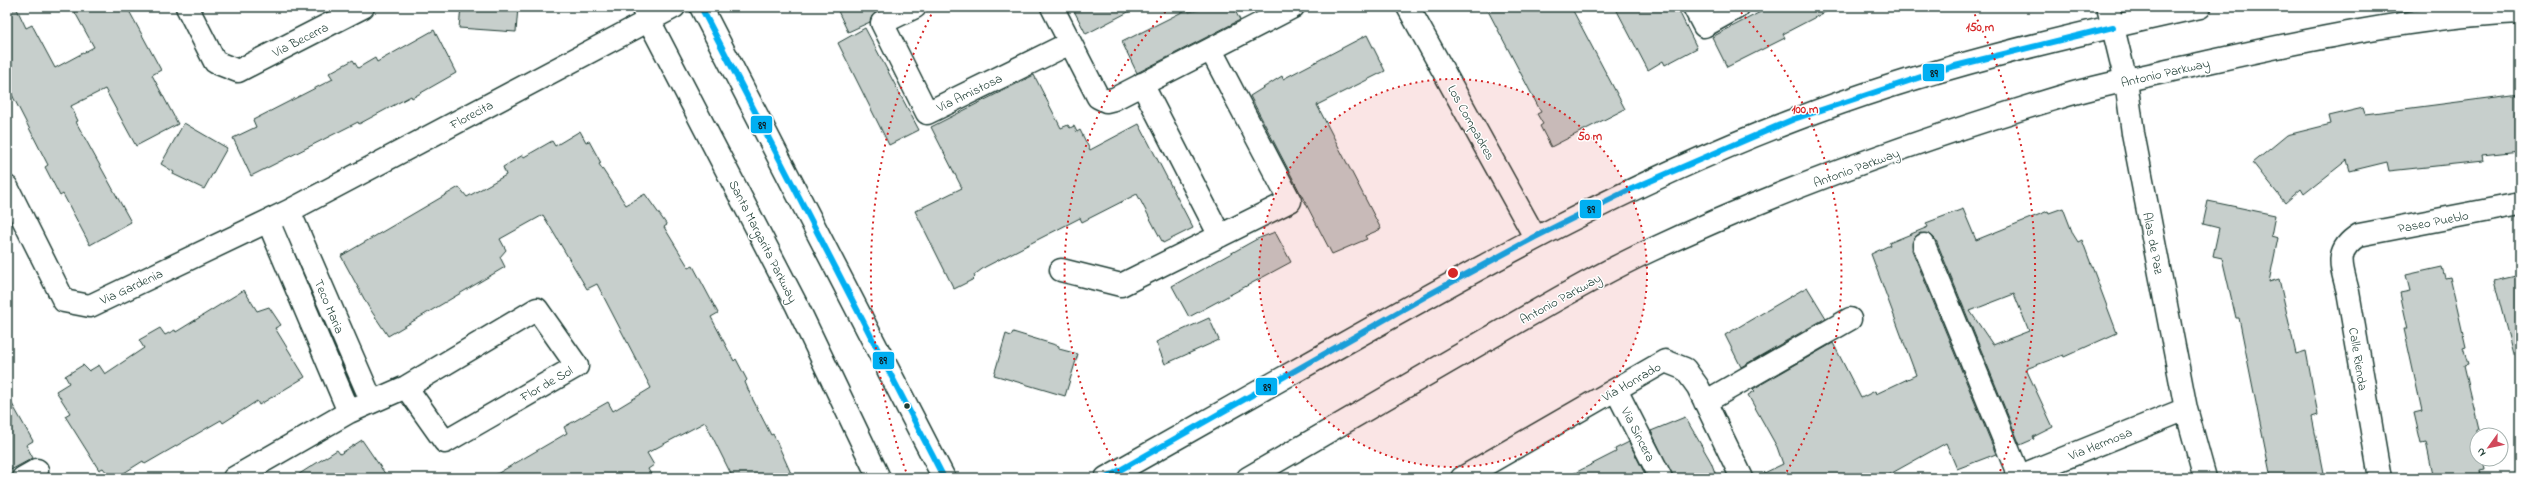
<svg xmlns="http://www.w3.org/2000/svg" width="2527" height="485" viewBox="0 0 2527 485" font-family="'Indie Flower',sans-serif">
<style>
.building{fill:#c7cfcc;stroke:#1f3d34;fill-rule:evenodd}
.lines{fill:none;stroke-linecap:round;stroke-linejoin:round}
.minor-casing{stroke:#1f3d34;stroke-width:25}
.secondary-casing{stroke:#1f3d34;stroke-width:25}
.primary-casing{stroke:#1f3d34;stroke-width:25}
.minor{stroke:#fff;stroke-width:22}
.secondary{stroke:#fff;stroke-width:22}
.primary{stroke:#fff;stroke-width:22}
.bus-1-casing{stroke:#fff;stroke-width:9}
.bus-1{stroke:#00aff2;stroke-width:6}
.ring{fill:none;stroke:#d62828;stroke-width:2;stroke-dasharray:2 4}
.bus-dot{fill:#1f3d34;stroke:#fff;stroke-width:1.5}
.labels{text-anchor:middle;stroke-width:3;stroke-linejoin:round;paint-order:stroke}
.street-label{font-size:13px;fill:#1f3d34;stroke:#fff}
.centre{fill:#d62828;stroke:#fff;stroke-width:2}
.ring-label{font-size:12px;text-anchor:middle;font-weight:bold;fill:#d62828;stroke:#fff;stroke-width:3;stroke-linejoin:round;paint-order:stroke}
.line-badge{stroke:#fff;stroke-width:1.5}
.pale-badge-label{font-size:11px;text-anchor:middle;font-weight:bold;fill:#111}
</style>
<rect width="100%" height="100%" fill="#fff"/>
<filter id="ink" filterUnits="userSpaceOnUse"><feTurbulence type="fractalNoise" baseFrequency=".025" numOctaves="2"/><feDisplacementMap in="SourceGraphic" scale="8" xChannelSelector="R" yChannelSelector="G"/><feConvolveMatrix kernelMatrix="1 2 1 2 8 2 1 2 1" color-interpolation-filters="sRGB"/></filter>
<g filter="url(#ink)">
<path class="building" d="M 7,7 L 16,7 L 26,28 L 32,25 L 55,68 L 94,47 L 72,7 L 127,7 L 161,70 L 152,75 L 178,124 L 136,146 L 105,89 L 71,106 L 78,121 L 76,122 L 131,222 L 90,245 L 63,194 L 60,196 L 45,167 L 48,165 L 7,85 Z
M 461,7 L 518,7 L 516,32 L 459,28 Z
M 836,7 L 886,7 L 872,16 L 870,22 L 848,32 Z
M 1072,7 L 1138,7 L 1086,34 Z
M 1211,7 L 1233,7 L 1240,20 L 1137,73 L 1122,42 L 1188,9 L 1189,12 Z
M 1486,7 L 1571,7 L 1625,109 L 1551,147 L 1540,126 L 1543,124 L 1537,114 L 1541,112 Z
M 1615,7 L 1677,7 L 1697,48 L 1665,65 L 1663,61 L 1648,70 Z
M 1770,7 L 1835,7 L 1783,34 L 1785,38 L 1727,67 L 1712,37 Z
M 865,28 L 919,130 L 889,145 L 838,43 Z
M 434,30 L 456,73 L 412,98 L 411,96 L 359,124 L 358,122 L 251,176 L 233,138 L 256,127 L 253,120 L 333,79 L 329,73 L 353,60 L 358,68 L 375,58 L 377,62 Z
M 1367,35 L 1385,71 L 1317,105 L 1381,229 L 1365,236 L 1367,239 L 1332,254 L 1250,96 L 1282,76 L 1283,79 Z
M 1034,75 L 1061,128 L 1068,125 L 1070,128 L 1074,126 L 1077,132 L 1080,130 L 1090,150 L 1139,124 L 1193,228 L 1163,243 L 1137,194 L 1082,222 L 1080,218 L 1039,239 L 985,267 L 974,275 L 975,277 L 972,280 L 954,289 L 915,211 L 962,188 L 931,127 Z
M 2520,94 L 2520,151 L 2482,155 L 2483,161 L 2389,171 L 2387,162 L 2350,171 L 2347,160 L 2304,194 L 2301,189 L 2285,203 L 2253,163 L 2287,135 L 2331,124 L 2329,116 L 2363,108 L 2365,114 Z
M 184,123 L 227,148 L 204,189 L 173,174 L 174,172 L 161,164 Z
M 580,131 L 586,142 L 589,141 L 601,163 L 599,164 L 626,205 L 645,194 L 667,225 L 664,227 L 689,268 L 693,266 L 718,313 L 711,317 L 734,361 L 736,359 L 747,380 L 745,382 L 750,394 L 771,435 L 773,434 L 776,440 L 793,478 L 733,478 L 705,422 L 647,453 L 654,465 L 648,469 L 653,478 L 490,478 L 567,433 L 564,427 L 608,402 L 613,411 L 651,388 L 597,284 L 587,289 L 543,215 L 500,239 L 506,250 L 500,257 L 505,267 L 388,336 L 368,306 L 341,256 L 459,187 L 467,197 L 506,175 L 503,167 L 523,155 L 524,157 L 552,141 L 555,146 Z
M 2208,201 L 2275,215 L 2271,236 L 2278,238 L 2269,282 L 2279,279 L 2296,354 L 2306,351 L 2318,415 L 2312,417 L 2324,478 L 2271,478 L 2239,318 L 2236,318 L 2222,258 L 2213,256 L 2219,228 L 2203,224 Z
M 2063,208 L 2073,234 L 2078,242 L 2082,240 L 2117,333 L 2064,357 L 2063,355 L 2026,369 L 2053,427 L 2033,437 L 2034,439 L 2020,445 L 1936,240 L 1931,235 L 1920,233 L 1914,238 L 1912,250 L 1996,454 L 1957,469 L 1946,443 L 1883,478 L 1754,478 L 1783,464 L 1777,447 L 1748,395 L 1755,391 L 1753,389 L 1833,343 L 1861,398 L 1875,391 L 1876,394 L 1916,375 L 1871,254 L 1890,245 L 1889,243 L 1928,227 L 1926,223 L 1963,209 L 1976,240 L 2048,211 L 2049,213 ZM 2014,294 L 2029,331 L 1993,345 L 1970,311 Z
M 1275,232 L 1291,262 L 1189,317 L 1172,286 L 1257,239 Z
M 2442,267 L 2445,278 L 2450,277 L 2466,347 L 2463,348 L 2468,364 L 2464,365 L 2479,429 L 2476,429 L 2477,459 L 2483,459 L 2485,470 L 2480,471 L 2482,478 L 2442,478 L 2441,474 L 2433,475 L 2426,442 L 2421,443 L 2414,413 L 2422,411 L 2404,329 L 2408,329 L 2400,293 L 2410,291 L 2406,275 Z
M 2520,275 L 2520,353 L 2513,354 L 2494,281 Z
M 1807,287 L 1826,318 L 1741,367 L 1725,335 Z
M 244,290 L 257,311 L 269,307 L 281,325 L 275,328 L 305,377 L 259,405 L 257,401 L 223,423 L 221,420 L 145,464 L 143,461 L 116,478 L 111,478 L 103,468 L 99,470 L 65,416 L 70,413 L 56,391 L 69,383 L 65,376 L 83,365 L 89,371 L 99,365 L 105,374 L 144,348 L 139,340 L 160,328 L 165,335 L 175,330 L 176,332 Z
M 1209,318 L 1219,340 L 1165,364 L 1156,342 Z
M 1013,332 L 1059,346 L 1059,349 L 1078,354 L 1065,396 L 994,375 L 1006,334 L 1011,336 Z
M 7,395 L 33,441 L 26,445 L 33,458 L 7,472 Z
M 1685,417 L 1711,462 L 1717,478 L 1673,478 L 1651,431 Z
M 362,440 L 388,478 L 293,478 L 337,450 L 340,454 Z
M 1629,442 L 1647,478 L 1565,478 L 1616,452 L 1615,449 Z"/>
<g class="lines">
<g class="minor-casing">
<path id="minor" d="M 187,7 L 215,62 L 238,71 L 363,7
M 915,7 L 882,23 L 927,113 L 1070,43
M 1052,7 L 1098,97 L 1106,101 L 1114,99 L 1293,7
M 1408,7 L 1535,237
M 1694,7 L 1704,26 L 1738,7
M 2126,81 L 2133,133 L 2186,409 L 2205,478
M 1142,84 L 1220,236
M 7,187 L 64,301 L 90,306 L 289,211 L 674,7
M 289,211 L 372,402
M 268,221 L 349,412
M 1924,245 L 2019,476
M 1061,270 L 1121,285 L 1290,201 L 1211,50
M 1616,390 L 1661,478
M 1705,402 L 1850,319
M 23,478 L 37,470
M 234,478 L 349,412 L 406,387 L 537,309 L 577,366 L 445,442 L 406,387
M 1462,478 L 1665,361 L 1685,369 L 1698,387 L 1742,478
M 2015,478 L 2186,409
M 2380,478 L 2348,292 C 2342,267 2333,251 2359,235 L 2520,204"/>
</g>
<g class="secondary-casing">
<path id="secondary" d="M 642,7 L 797,306 L 879,478
M 701,7 L 944,478
M 2108,7 L 2126,81"/>
</g>
<g class="primary-casing">
<path id="primary" d="M 1106,478 C 1181,435 1256,393 1331,351 C 1483,265 1631,182 1794,120 C 1925,69 2063,37 2200,7
M 1248,478 C 1327,432 1407,386 1486,340 C 1539,310 1593,277 1649,251 C 1781,189 1927,137 2067,95 C 2113,82 2161,73 2208,62 C 2311,39 2415,17 2520,12"/>
</g>
<use href="#minor" class="minor"/>
<use href="#secondary" class="secondary"/>
<use href="#primary" class="primary"/>
<g class="bus-1-casing">
<path id="bus-1" d="M 701,7 L 944,478
M 1106,478 L 1428,295 L 1535,237 L 1627,191 L 1794,119 L 1951,67 L 2113,27"/>
</g>
<use href="#bus-1" class="bus-1"/>
</g>
</g>
<circle cx="1453" cy="273" r="194" fill="#d62828" fill-opacity=".12"/>
<g class="ring">
<circle cx="1453" cy="273" r="194"/>
<path d="M1122 476A388 388 0 0 1 1169 8M1737 8A388 388 0 0 1 1784 476"/>
<path d="M908 477A582 582 0 0 1 934 9M1972 9A582 582 0 0 1 1998 477"/>
</g>
<circle class="bus-dot" cx="907" cy="406" r="3.5"/>
<g class="labels">
<g class="street-label">
<text transform="translate(300 39) rotate(-27)" y="5">Via Becerra</text>
<text transform="translate(2165 72) rotate(-13)" y="5">Antonio Parkway</text>
<text transform="translate(969 92) rotate(-26)" y="5">Via Amistosa</text>
<text transform="translate(471 114) rotate(-28)" y="5">Florecita</text>
<text transform="translate(1472 122) rotate(61)" y="5">Los Compadres</text>
<text transform="translate(1856 167) rotate(-20)" y="5">Antonio Parkway</text>
<text transform="translate(2433 221) rotate(-11)" y="5">Paseo Pueblo</text>
<text transform="translate(764 241) rotate(63)" y="5">Santa Margarita Parkway</text>
<text transform="translate(2154 243) rotate(79)" y="5">Alas de Paz</text>
<text transform="translate(131 286) rotate(-25)" y="5">Via Gardenia</text>
<text transform="translate(1560 298) rotate(-29)" y="5">Antonio Parkway</text>
<text transform="translate(330 306) rotate(67)" y="5">Teco Maria</text>
<text transform="translate(2359 359) rotate(81)" y="5">Calle Rienda</text>
<text transform="translate(1631 381) rotate(-30)" y="5">Via Honrado</text>
<text transform="translate(546 383) rotate(-30)" y="5">Flor de Sol</text>
<text transform="translate(1639 434) rotate(63)" y="5">Via Sincera</text>
<text transform="translate(2100 443) rotate(-22)" y="5">Via Hermosa</text>
</g>
</g>
<circle cx="1453" cy="273" r="6" class="centre"/>
<g class="ring-label">
<text x="1980" y="31">150 m</text>
<text x="1805" y="113">100 m</text>
<text x="1590" y="140">50 m</text>
</g>
<g class="line-badge">
<rect x="1922" y="63" width="23" height="19" rx="4" fill="#00aff2"/>
<rect x="750" y="115" width="23" height="19" rx="4" fill="#00aff2"/>
<rect x="1579" y="199" width="23" height="20" rx="4" fill="#00aff2"/>
<rect x="872" y="351" width="23" height="19" rx="4" fill="#00aff2"/>
<rect x="1255" y="377" width="23" height="19" rx="4" fill="#00aff2"/>
</g>
<g class="pale-badge-label">
<text x="1934" y="77">89</text>
<text x="762" y="129">89</text>
<text x="1591" y="213">89</text>
<text x="883" y="364">89</text>
<text x="1267" y="391">89</text>
</g>
<rect width="2527" height="485" fill="none" stroke="#fff" stroke-width="24"/>
<rect x="12" y="12" width="2503" height="461" fill="none" stroke="#1f3d34" stroke-width="1.5" filter="url(#ink)"/>
<g transform="translate(2489 447) rotate(237)"><circle r="19" fill="#ffffff" stroke="#a5b1ae"/>
<path d="M0-3L7 15L0 10L-7 15Z" fill="#d1495b"/>
<text y="-6" font-size="11" font-weight="bold" text-anchor="middle" fill="#1f3d34">N</text>
</g>
</svg>
